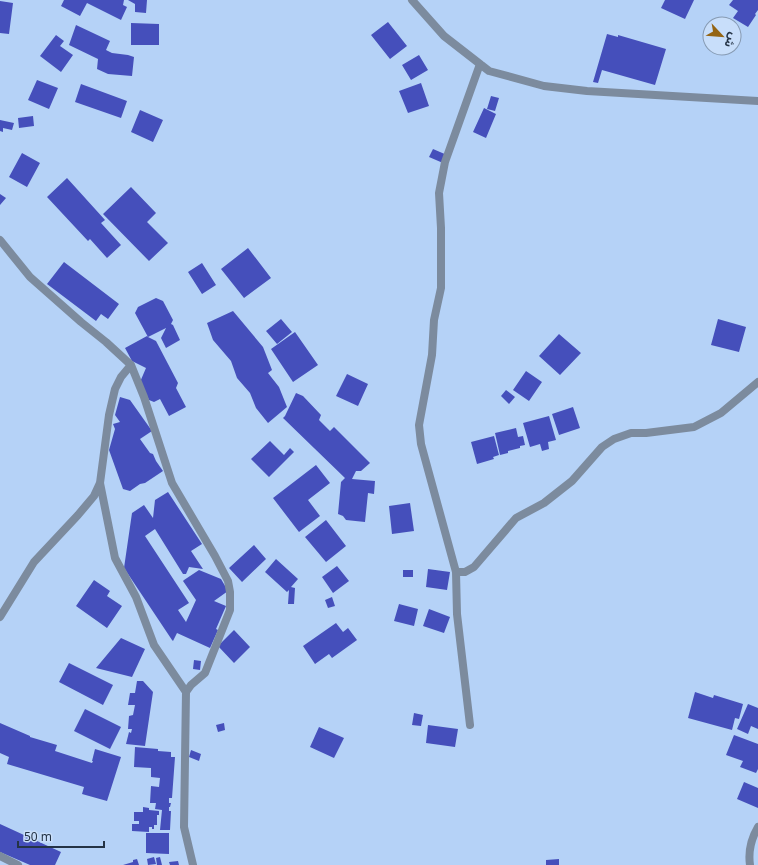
<svg xmlns="http://www.w3.org/2000/svg" width="758" height="865" viewBox="0 0 758 865" font-family="'Noto Sans','Noto Sans Arabic',sans-serif">
<style>
.building{fill:#454fbb}
.lines{fill:none;stroke-linecap:round;stroke-linejoin:round}
.street{stroke:#7c8b9e;stroke-width:8}
</style>
<rect width="100%" height="100%" fill="#b5d2f7"/>
<path class="building" d="M 64,0 L 124,0 L 123,5 L 127,7 L 121,20 L 87,3 L 80,16 L 61,6 Z
M 128,0 L 147,0 L 146,13 L 135,12 L 135,4 Z
M 665,0 L 694,0 L 685,19 L 661,8 Z
M 733,0 L 758,0 L 758,10 L 755,14 L 756,15 L 748,27 L 733,18 L 738,11 L 729,5 Z
M 0,1 L 13,3 L 9,34 L 0,33 Z
M 388,22 L 407,46 L 390,59 L 371,35 Z
M 131,23 L 159,24 L 159,45 L 131,45 Z
M 76,25 L 110,41 L 106,50 L 112,53 L 128,55 L 134,57 L 132,76 L 108,74 L 97,69 L 98,59 L 69,45 Z
M 607,34 L 618,37 L 618,35 L 666,49 L 655,85 L 602,70 L 598,83 L 593,82 Z
M 56,35 L 64,41 L 60,46 L 73,55 L 61,72 L 40,56 Z
M 419,55 L 428,70 L 411,80 L 402,65 Z
M 37,80 L 58,88 L 49,109 L 28,100 Z
M 421,83 L 429,106 L 408,113 L 399,91 Z
M 81,84 L 127,101 L 121,118 L 75,102 Z
M 491,96 L 499,98 L 495,111 L 487,109 Z
M 484,108 L 496,114 L 486,138 L 473,132 Z
M 140,110 L 163,120 L 153,142 L 131,132 Z
M 33,116 L 34,126 L 19,128 L 18,118 Z
M 0,120 L 14,123 L 12,130 L 3,128 L 3,132 L 0,131 Z
M 433,149 L 447,155 L 443,163 L 429,157 Z
M 22,153 L 40,163 L 27,187 L 9,177 Z
M 67,178 L 105,220 L 101,223 L 121,245 L 107,258 L 90,239 L 88,241 L 47,197 Z
M 131,187 L 156,213 L 147,222 L 168,243 L 149,261 L 103,214 Z
M 0,194 L 6,198 L 0,205 Z
M 248,248 L 271,278 L 244,298 L 221,269 Z
M 64,262 L 119,304 L 108,319 L 101,314 L 96,321 L 47,284 Z
M 202,263 L 216,285 L 202,294 L 188,272 Z
M 156,298 L 163,301 L 173,320 L 171,324 L 173,325 L 180,340 L 166,348 L 161,338 L 166,328 L 148,337 L 156,341 L 178,383 L 176,388 L 186,407 L 169,416 L 160,399 L 154,402 L 149,400 L 140,382 L 146,368 L 132,361 L 125,348 L 147,336 L 148,337 L 135,313 L 138,307 Z
M 233,311 L 263,347 L 272,370 L 268,373 L 279,387 L 287,407 L 268,423 L 256,408 L 250,393 L 237,378 L 231,361 L 213,340 L 207,323 Z
M 281,319 L 292,332 L 277,344 L 266,331 Z
M 718,319 L 746,327 L 739,352 L 711,345 Z
M 295,332 L 318,365 L 293,382 L 271,349 Z
M 559,334 L 581,353 L 560,375 L 539,356 Z
M 526,371 L 542,382 L 529,401 L 513,390 Z
M 347,374 L 368,384 L 358,406 L 336,396 Z
M 506,390 L 515,397 L 509,404 L 501,396 Z
M 296,393 L 303,396 L 321,415 L 319,420 L 330,431 L 334,427 L 370,463 L 361,471 L 356,471 L 352,479 L 375,481 L 374,494 L 368,493 L 365,522 L 346,520 L 343,516 L 338,514 L 341,482 L 345,478 L 283,418 L 285,416 Z
M 120,397 L 130,400 L 152,431 L 140,439 L 150,453 L 153,454 L 156,461 L 163,471 L 145,483 L 140,484 L 130,491 L 123,489 L 109,450 L 115,429 L 113,424 L 120,422 L 115,415 Z
M 573,407 L 580,428 L 559,435 L 552,414 Z
M 549,416 L 556,440 L 548,442 L 549,449 L 542,451 L 540,444 L 530,447 L 523,423 Z
M 516,428 L 518,437 L 523,436 L 525,445 L 520,446 L 520,448 L 508,451 L 508,453 L 500,455 L 495,433 Z
M 494,436 L 499,455 L 493,457 L 494,459 L 477,464 L 471,442 Z
M 270,441 L 284,455 L 290,448 L 294,452 L 269,477 L 251,459 Z
M 316,465 L 330,483 L 308,500 L 320,516 L 299,532 L 273,498 Z
M 168,492 L 202,544 L 191,551 L 203,569 L 189,567 L 186,574 L 183,574 L 155,529 L 145,536 L 189,603 L 178,610 L 186,622 L 196,600 L 183,581 L 184,580 L 199,570 L 221,579 L 228,591 L 214,601 L 226,606 L 216,629 L 218,630 L 210,648 L 177,633 L 173,641 L 172,640 L 124,568 L 132,513 L 144,505 L 153,518 L 155,500 Z
M 410,503 L 414,531 L 392,534 L 389,506 Z
M 326,520 L 346,546 L 326,562 L 305,537 Z
M 254,545 L 266,559 L 242,582 L 229,568 Z
M 276,559 L 298,579 L 291,587 L 295,588 L 294,604 L 288,604 L 289,590 L 287,592 L 265,572 Z
M 337,566 L 349,581 L 333,593 L 322,577 Z
M 428,569 L 450,572 L 447,590 L 426,587 Z
M 403,570 L 413,570 L 413,577 L 403,577 Z
M 94,580 L 110,591 L 107,596 L 122,606 L 107,628 L 76,606 Z
M 332,597 L 335,606 L 328,608 L 325,600 Z
M 399,604 L 418,609 L 414,626 L 394,621 Z
M 429,609 L 450,617 L 444,633 L 423,626 Z
M 336,623 L 343,632 L 348,628 L 357,640 L 332,658 L 329,654 L 315,664 L 303,646 Z
M 234,630 L 250,647 L 234,663 L 218,646 Z
M 121,638 L 145,649 L 132,677 L 96,668 Z
M 194,660 L 201,661 L 200,670 L 193,669 Z
M 69,663 L 113,685 L 103,705 L 59,682 Z
M 137,681 L 143,681 L 153,692 L 145,746 L 126,744 L 129,732 L 131,733 L 132,729 L 128,729 L 129,716 L 133,715 L 135,705 L 128,705 L 130,693 L 135,693 Z
M 695,692 L 713,698 L 714,695 L 743,704 L 739,719 L 735,718 L 732,730 L 688,718 Z
M 748,704 L 758,708 L 758,729 L 751,726 L 748,734 L 737,729 Z
M 85,709 L 121,727 L 110,749 L 74,731 Z
M 414,713 L 423,715 L 421,726 L 412,725 Z
M 0,723 L 30,736 L 30,737 L 57,745 L 55,751 L 92,763 L 93,761 L 92,761 L 95,749 L 121,757 L 107,801 L 82,794 L 84,787 L 7,764 L 9,757 L 0,753 Z
M 224,723 L 225,730 L 218,732 L 216,725 Z
M 428,725 L 458,729 L 455,747 L 426,743 Z
M 319,727 L 344,738 L 334,758 L 310,747 Z
M 734,735 L 758,744 L 758,769 L 756,773 L 740,767 L 743,761 L 726,755 Z
M 135,747 L 158,749 L 158,751 L 171,752 L 171,757 L 175,757 L 172,798 L 169,798 L 169,803 L 171,803 L 170,807 L 169,807 L 169,811 L 171,811 L 170,830 L 160,830 L 162,810 L 155,809 L 156,803 L 150,803 L 151,786 L 159,787 L 160,778 L 151,777 L 151,768 L 134,767 Z
M 191,750 L 201,754 L 199,761 L 189,757 Z
M 744,782 L 758,788 L 758,808 L 737,799 Z
M 143,807 L 149,808 L 149,810 L 159,811 L 159,815 L 157,815 L 157,825 L 154,825 L 154,829 L 152,829 L 152,827 L 149,827 L 149,832 L 132,831 L 132,824 L 139,824 L 139,821 L 134,821 L 134,812 L 143,812 Z
M 0,824 L 61,852 L 55,865 L 30,865 L 0,852 Z
M 146,833 L 169,833 L 169,854 L 146,853 Z
M 154,857 L 156,864 L 148,865 L 147,859 Z
M 160,857 L 162,865 L 157,865 L 156,858 Z
M 137,859 L 139,865 L 123,865 L 133,862 L 133,860 Z
M 559,859 L 559,865 L 546,865 L 546,860 Z
M 178,861 L 179,865 L 170,865 L 169,862 Z"/>
<g class="lines">
<path class="street" d="M 412,0 L 444,36 L 489,71 L 544,86 L 587,91 L 758,101
M 0,240 L 30,277 L 81,322 L 106,342 L 131,365 L 144,397 L 172,483 L 215,556 L 228,581 L 230,592 L 230,610 L 205,673 L 191,685 L 186,692 L 184,827 L 193,865
M 100,483 L 115,558 L 136,597 L 154,645 L 186,692
M 456,572 L 465,572 L 474,567 L 516,518 L 544,503 L 572,481 L 602,447 L 614,439 L 631,433 L 646,433 L 694,427 L 721,413 L 758,382
M 0,617 L 34,562 L 78,515 L 94,496 L 100,483 L 109,415 L 115,389 L 121,377 L 131,365
M 470,725 L 457,614 L 456,572 L 421,444 L 419,425 L 432,355 L 434,320 L 441,288 L 441,228 L 439,193 L 445,162 L 480,64
M 0,856 L 18,865
M 750,865 C 748,851 751,839 758,827"/>
</g>
<g transform="translate(722 36) rotate(116)"><circle r="19" fill="#c8defa" stroke="#869ab2"/>
<path d="M0-3L7 15L0 10L-7 15Z" fill="#946413"/>
<text y="-6" font-size="11" font-weight="bold" text-anchor="middle" fill="#243345">ش</text>
</g>
<path d="M18 841v6h86v-6" fill="none" stroke="#243345" stroke-width="2"/>
<text x="24" y="841" font-size="12" fill="#243345" stroke="#c8defa" stroke-width="3" paint-order="stroke">50 m</text>
</svg>
